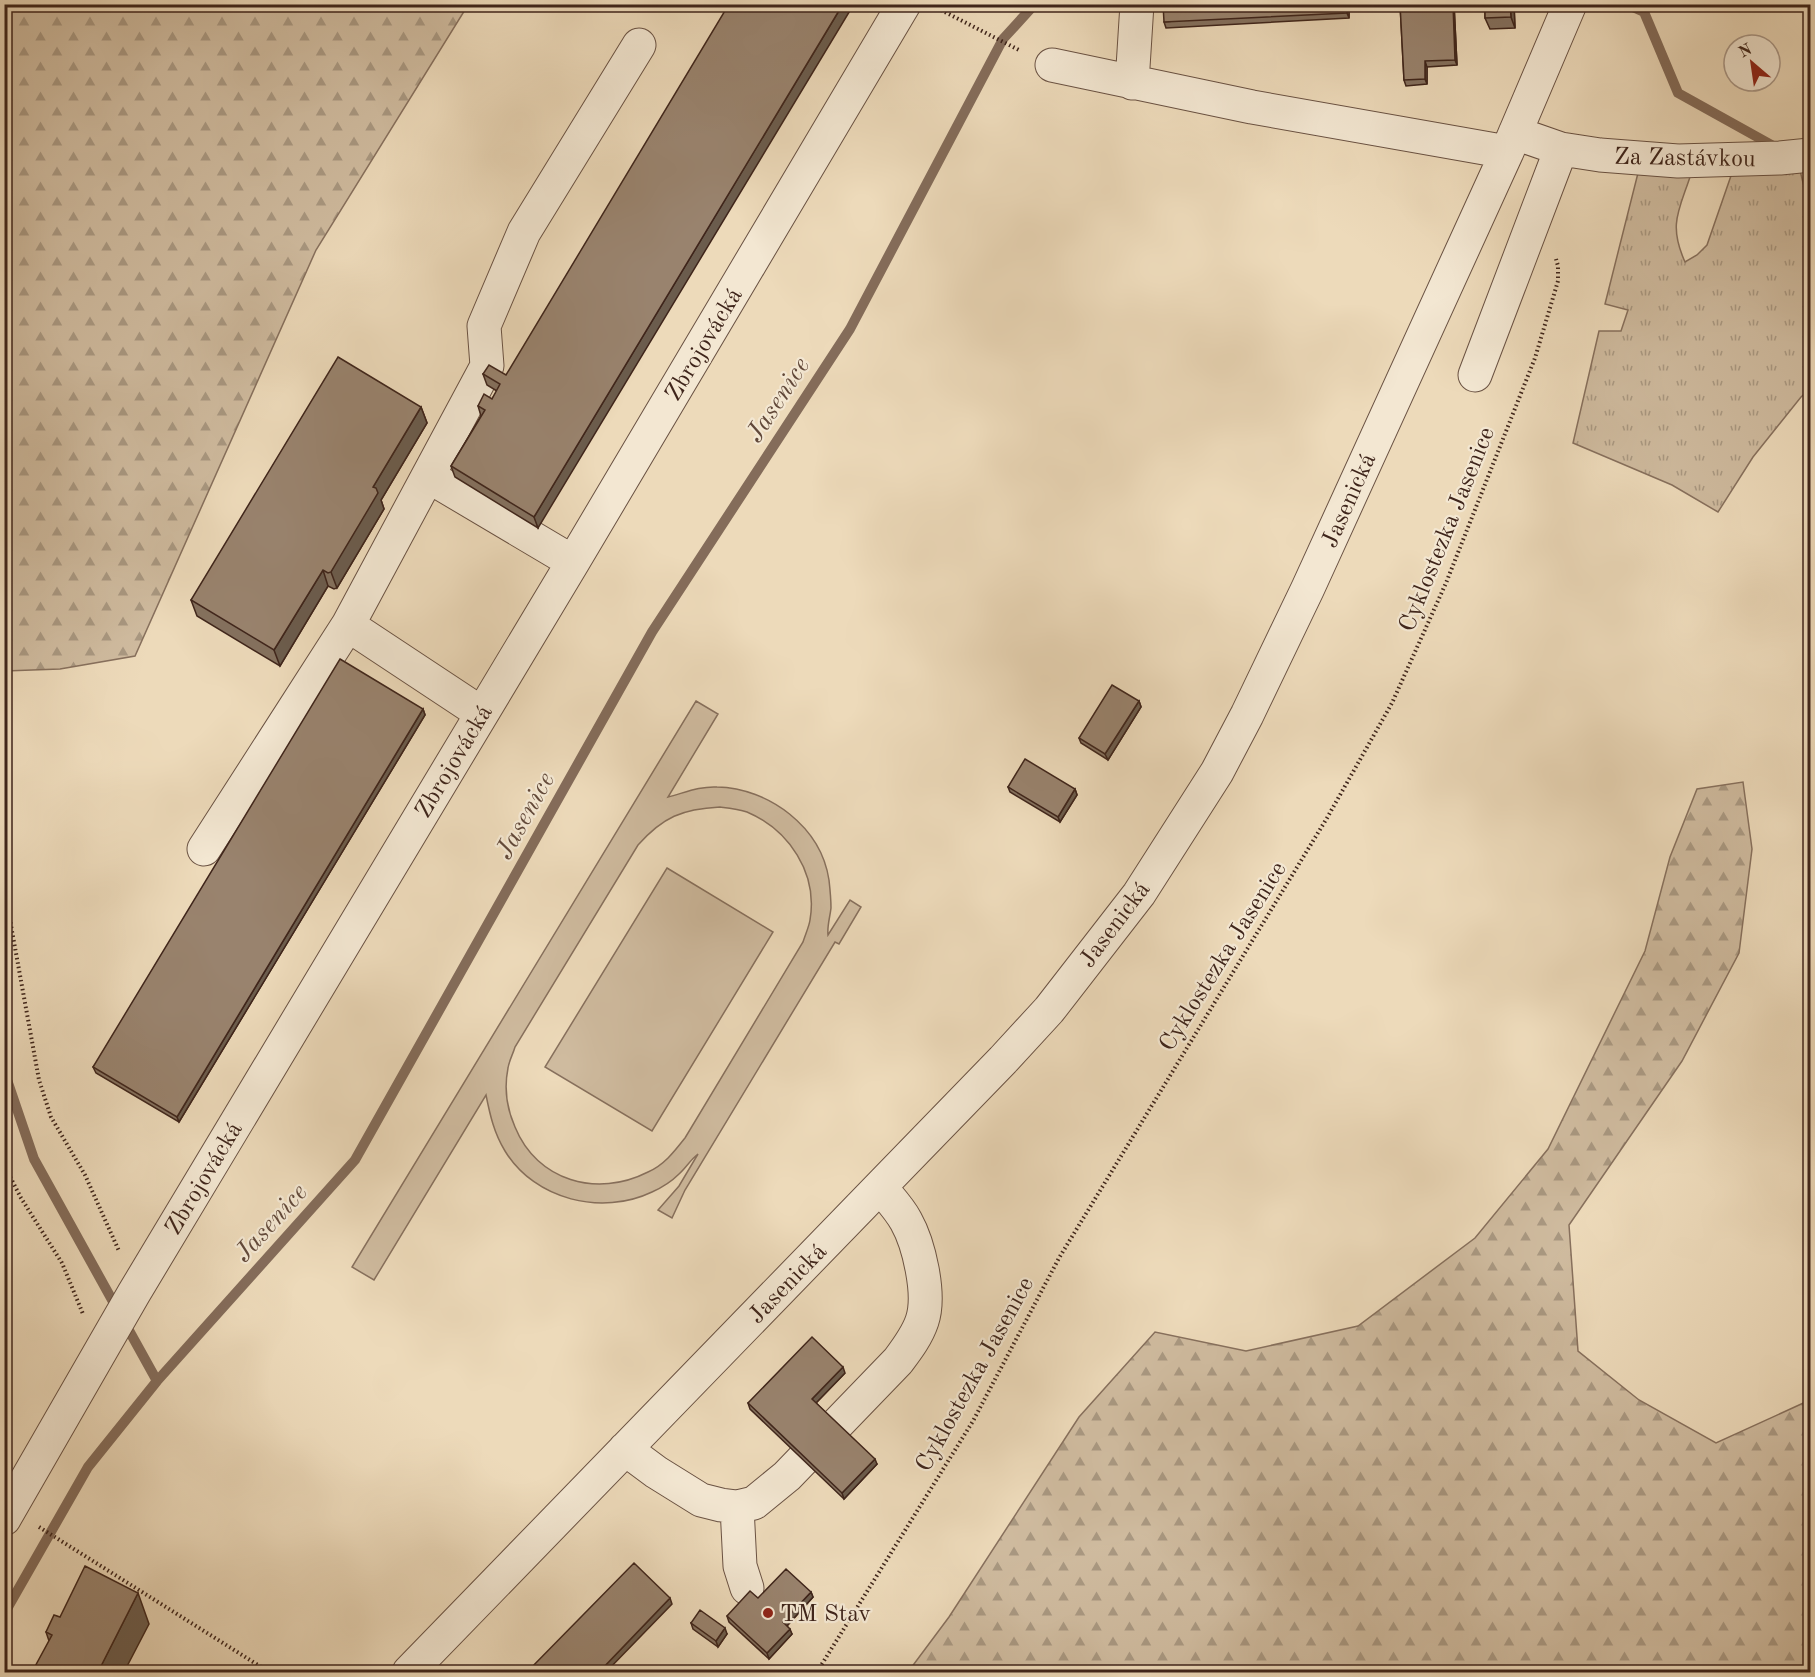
<svg xmlns="http://www.w3.org/2000/svg" width="1815" height="1677" viewBox="0 0 1815 1677" font-family="'Old Standard TT',serif">
<style>
.grass{fill:url(#grass-tufts);stroke:#87705d;stroke-width:1.5}
.forest{fill:url(#forest-firs);stroke:#87705d;stroke-width:1.5}
.pitch{fill:#cfbb9f;stroke:#87705d;stroke-width:1.5;fill-rule:evenodd}
.lines{fill:none;stroke-linecap:round;stroke-linejoin:round}
.stream{stroke:#846c5a;stroke-width:10}
.minor-casing{stroke:#6a5243;stroke-width:35}
.path{stroke:#3f251b;stroke-width:4;stroke-dasharray:1.5 3;stroke-linecap:butt}
.minor{stroke:#f3e7d2;stroke-width:33}
.wall{fill:#84715f;stroke:#3f251b;stroke-width:1.5}
.shaded-wall{fill:#6b5c4d;stroke:#3f251b;stroke-width:1.5}
.building{fill:#99836e;stroke:#3f251b;stroke-width:1.5}
.poi-dot{fill:#8f2418;stroke:#f3e7d2;stroke-width:2}
.labels{text-anchor:middle;stroke-width:4.5;stroke-linejoin:round;paint-order:stroke}
.street-label{font-size:24px;fill:#3f251b;stroke:#f3e7d2}
.poi-label{font-size:24px;fill:#3f251b;stroke:#f3e7d2;text-anchor:start}
.water-label{font-size:26px;font-style:italic;fill:#62493a;stroke:#f3e7d2}
</style>
<defs>
<pattern id="grass-tufts" width="24" height="20" patternUnits="userSpaceOnUse" patternTransform="scale(1.5)"><rect width="24" height="20" fill="#cfbb9f"/><path d="M3 7l-1-3M5 7V3M7 7l1-3M15 17l-1-3M17 17v-4M19 17l1-3" fill="none" stroke="#a99881"/></pattern>
<pattern id="forest-firs" width="22" height="20" patternUnits="userSpaceOnUse" patternTransform="scale(1.5)"><rect width="22" height="20" fill="#cfbb9f"/><path d="M5 1l3.5 6h-7zM16 11l3.5 6h-7z" fill="#a99881"/></pattern>
</defs>
<rect width="100%" height="100%" fill="#eddaba"/>
<filter id="stains"><feTurbulence type="fractalNoise" baseFrequency=".00333" numOctaves="4"/><feColorMatrix values="0 0 0 0 .2 0 0 0 0 .09 0 0 0 0 .02 0 0 0 .5 -.17"/></filter>
<radialGradient id="worn" r=".72"><stop offset=".6" stop-color="#630" stop-opacity="0"/><stop offset="1" stop-color="#630" stop-opacity=".3"/></radialGradient>
<path class="grass" d="M 1733,170 L 1800,170 L 1808,204 L 1810,206 L 1810,389 L 1801,397 L 1753,457 L 1718,512 L 1672,485 L 1573,443 L 1599,331 L 1621,331 L 1628,310 L 1605,304 L 1638,173 L 1691,174 C 1679,211 1668,224 1685,262 L 1697,255 L 1707,245 Z"/>
<path class="forest" d="M 4,5 L 468,5 L 316,250 L 135,656 L 60,669 L 5,671 Z
M 1743,782 L 1752,849 L 1739,953 L 1682,1061 L 1569,1225 L 1578,1351 L 1639,1400 L 1716,1443 L 1810,1400 L 1810,1672 L 908,1672 L 949,1617 L 1079,1417 L 1155,1332 L 1246,1351 L 1358,1326 L 1475,1238 L 1548,1149 L 1645,951 L 1670,857 L 1697,789 Z"/>
<path class="pitch" d="M 696,701 L 718,714 L 668,797 C 684,793 700,786 717,787 C 769,788 821,827 829,880 C 830,889 831,899 831,908 C 830,917 827,926 828,935 L 850,900 L 861,907 L 839,944 L 835,942 L 685,1190 L 672,1218 L 658,1210 L 679,1186 L 698,1154 C 691,1159 686,1168 679,1174 C 672,1181 661,1188 652,1192 C 602,1216 535,1200 505,1151 C 494,1133 490,1115 486,1095 L 374,1280 L 352,1267 ZM 720,807 C 729,808 739,809 747,812 C 789,830 818,873 810,920 C 809,927 805,935 803,942 L 685,1138 C 674,1152 664,1165 648,1172 C 597,1198 537,1181 515,1127 C 507,1109 504,1088 508,1068 C 509,1061 513,1054 515,1047 L 638,845 C 663,817 682,809 720,807 Z
M 667,868 L 773,932 L 652,1131 L 545,1067 Z"/>
<g class="lines">
<path class="stream" d="M 1626,4 L 1644,12 L 1678,93 L 1777,148
M 4,1071 L 34,1159 L 157,1381
M 4,1614 L 88,1467 L 157,1381 L 355,1160 L 652,632 L 850,329 L 1003,39 L 1035,4"/>
<g class="minor-casing">
<path id="minor" d="M 1052,65 L 1252,107 L 1507,152
M 1132,83 L 1137,4
M 1515,133 L 1561,149 L 1600,155 L 1678,161 L 1780,158 L 1810,155
M 1475,375 L 1561,149
M 428,476 L 573,562
M 348,625 L 487,366 L 484,326 L 524,232 L 639,45
M 204,849 L 348,625 L 481,713
M 625,1449 L 656,1472 L 701,1500 L 721,1505 L 737,1507 L 754,1503 L 787,1476 L 898,1361 C 907,1349 917,1336 922,1321 C 931,1295 919,1244 906,1221 C 899,1208 889,1198 880,1187
M 737,1507 L 740,1566 L 747,1588
M 4,1519 L 134,1293 L 573,562 L 904,4
M 409,1672 L 1003,1060 L 1049,1010 L 1139,894 L 1217,772 L 1247,715 L 1308,588 L 1507,152 L 1570,4"/>
</g>
<path class="path" d="M 937,8 L 1021,51
M 4,887 L 39,1080 L 51,1117 L 85,1175 L 119,1251
M 4,1165 L 21,1198 L 62,1263 L 83,1314
M 39,1527 L 269,1672
M 817,1672 L 973,1421 L 1059,1258 L 1327,818 L 1392,703 L 1446,583 L 1535,358 L 1558,281 L 1558,266 L 1556,259"/>
<use href="#minor" class="minor"/>
</g>
<path class="wall" d="M 1349,4 L 1349,18 L 1166,28 L 1164,22 Z
M 1400,4 L 1454,4 L 1457,65 L 1427,67 L 1427,84 L 1406,86 L 1404,80 Z
M 1485,4 L 1514,4 L 1515,28 L 1490,29 L 1485,18 Z
M 483,374 L 506,375 L 538,528 L 455,477 L 451,466 L 481,416 L 478,406 L 492,399 L 497,391 L 487,385 Z
M 421,407 L 427,423 L 381,500 L 384,509 L 337,588 L 334,589 L 328,586 L 280,666 L 197,616 L 191,600 Z
M 1139,701 L 1141,707 L 1108,760 L 1081,743 L 1079,738 Z
M 423,709 L 425,715 L 179,1122 L 96,1073 L 93,1067 Z
M 1008,787 L 1075,789 L 1077,795 L 1060,822 L 1010,792 Z
M 845,1373 L 816,1403 L 877,1464 L 844,1499 L 750,1409 L 748,1403 Z
M 811,1592 L 813,1597 L 787,1626 L 792,1634 L 769,1659 L 729,1622 L 727,1616 L 758,1598 Z
M 60,1617 L 149,1624 L 49,1641 L 46,1632 Z
M 691,1623 L 727,1634 L 718,1647 L 693,1629 Z"/>
<path class="shaded-wall" d="M 843,4 L 854,4 L 538,528 L 534,517 Z
M 1347,4 L 1349,4 L 1349,18 L 1347,13 Z
M 1453,4 L 1454,4 L 1457,65 L 1455,60 Z
M 1510,4 L 1514,4 L 1515,28 L 1511,17 Z
M 1425,61 L 1427,67 L 1427,84 L 1425,79 Z
M 421,407 L 427,423 L 381,500 L 384,509 L 337,588 L 331,572 L 373,487 Z
M 323,570 L 328,586 L 280,666 L 274,650 Z
M 1139,701 L 1141,707 L 1108,760 L 1105,754 Z
M 423,709 L 425,715 L 179,1122 L 177,1117 Z
M 1075,789 L 1077,795 L 1060,822 L 1058,817 Z
M 843,1367 L 845,1373 L 814,1405 L 812,1399 Z
M 875,1459 L 877,1464 L 844,1499 L 842,1493 Z
M 811,1592 L 813,1597 L 785,1628 L 783,1622 Z
M 138,1593 L 149,1624 L 124,1672 L 98,1672 Z
M 670,1598 L 672,1604 L 606,1672 L 599,1672 Z
M 725,1628 L 727,1634 L 718,1647 L 716,1641 Z
M 790,1629 L 792,1634 L 769,1659 L 767,1653 Z"/>
<path class="building" d="M 729,4 L 843,4 L 534,517 L 451,466 L 485,410 L 478,406 L 484,394 L 492,399 L 500,384 L 483,374 L 489,365 L 506,375 Z
M 1163,4 L 1347,4 L 1347,13 L 1164,22 Z
M 1400,4 L 1453,4 L 1455,60 L 1425,61 L 1425,79 L 1404,80 Z
M 1485,4 L 1510,4 L 1511,17 L 1485,18 Z
M 338,357 L 421,407 L 373,487 L 376,488 L 378,493 L 331,572 L 328,573 L 323,570 L 274,650 L 191,600 Z
M 340,659 L 423,709 L 177,1117 L 93,1067 Z
M 1112,685 L 1139,701 L 1105,754 L 1079,738 Z
M 1025,759 L 1075,789 L 1058,817 L 1008,787 Z
M 812,1337 L 843,1367 L 812,1399 L 875,1459 L 842,1493 L 748,1403 Z
M 634,1563 L 670,1598 L 599,1672 L 527,1672 Z
M 85,1566 L 138,1593 L 98,1672 L 32,1672 L 52,1635 L 46,1632 L 54,1615 L 60,1617 Z
M 786,1569 L 811,1592 L 783,1622 L 790,1629 L 767,1653 L 727,1616 L 750,1591 L 758,1598 Z
M 700,1610 L 725,1628 L 716,1641 L 691,1623 Z"/>
<circle class="poi-dot" cx="768" cy="1613" r="6"/>
<g class="labels">
<g class="street-label">
<text transform="translate(1685 157) rotate(1)" y="8">Za Zastávkou</text>
<text transform="translate(703 344) rotate(-59)" y="8">Zbrojovácká</text>
<text transform="translate(1348 500) rotate(-66)" y="8">Jasenická</text>
<text transform="translate(1446 529) rotate(-68)" y="8">Cyklostezka Jasenice</text>
<text transform="translate(453 761) rotate(-59)" y="8">Zbrojovácká</text>
<text transform="translate(1114 924) rotate(-53)" y="8">Jasenická</text>
<text transform="translate(1222 956) rotate(-58)" y="8">Cyklostezka Jasenice</text>
<text transform="translate(203 1178) rotate(-59)" y="8">Zbrojovácká</text>
<text transform="translate(787 1283) rotate(-46)" y="8">Jasenická</text>
<text transform="translate(974 1374) rotate(-61)" y="8">Cyklostezka Jasenice</text>
</g>
<g class="poi-label">
<text x="780" y="1621">TM Stav</text>
</g>
<g class="water-label">
<text transform="translate(777 399) rotate(-57)" y="9">Jasenice</text>
<text transform="translate(524 815) rotate(-61)" y="9">Jasenice</text>
<text transform="translate(270 1222) rotate(-48)" y="9">Jasenice</text>
</g>
</g>
<rect width="1815" height="1677" fill="none" stroke="#eddaba" stroke-width="24"/>
<rect x="6" y="6" width="1803" height="1665" fill="none" stroke="#3f251b" stroke-width="3"/>
<rect x="12" y="12" width="1791" height="1653" fill="none" stroke="#3f251b" stroke-width="1.5"/>
<g transform="translate(1752 63) rotate(331)"><circle r="28" fill="#f3e7d2" stroke="#ab9989" stroke-width="1.5"/>
<path d="M0-4.5L10 22L0 15L-10 22Z" fill="#8f2418"/>
<text y="-9" font-size="16" font-weight="bold" text-anchor="middle" fill="#3f251b">N</text>
</g>
<rect width="100%" height="100%" filter="url(#stains)"/>
<rect width="100%" height="100%" fill="url(#worn)"/>
</svg>
